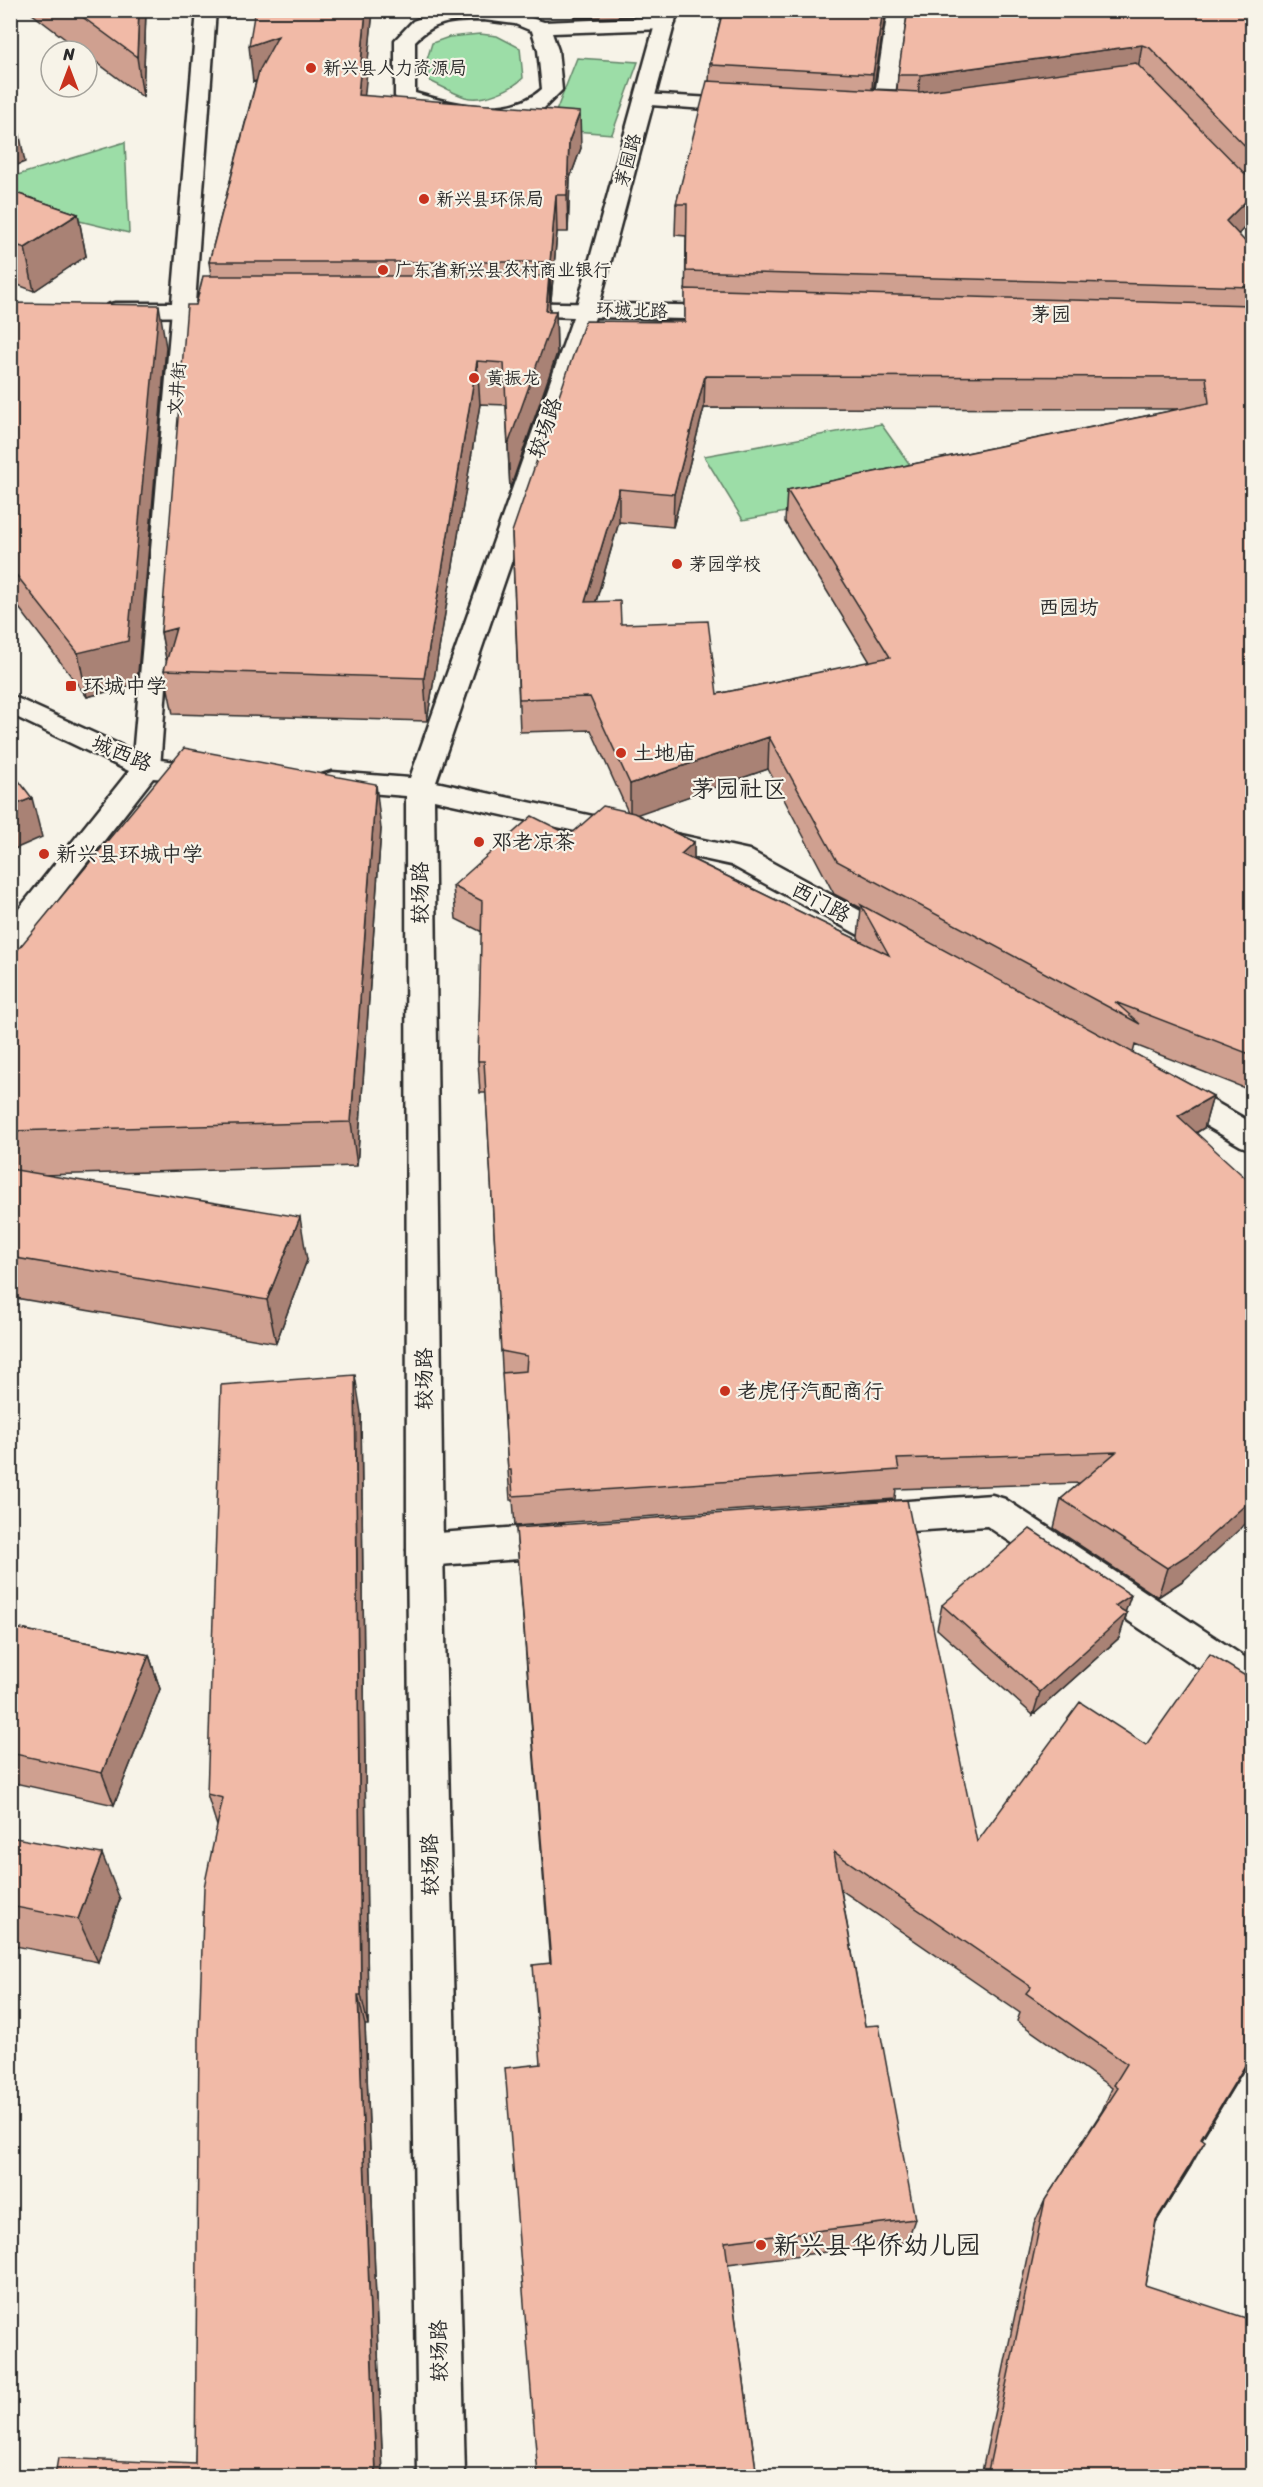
<svg xmlns="http://www.w3.org/2000/svg" width="1263" height="2487" viewBox="0 0 1263 2487" font-family="Sriracha,'LXGW WenKai TC',sans-serif">
<style>
.green{fill:#9cdda7;stroke:#648469;stroke-width:1.5}
.lines{fill:none;stroke-linecap:round;stroke-linejoin:round}
.service-casing{stroke:#2b2b2b;stroke-width:5}
.minor-casing{stroke:#2b2b2b;stroke-width:5}
.tertiary-casing{stroke:#2b2b2b;stroke-width:5}
.service{fill:#f7f3e8;fill-rule:evenodd}
.minor{fill:#f7f3e8;fill-rule:evenodd}
.tertiary{fill:#f7f3e8;fill-rule:evenodd}
.wall{fill:#cfa090;stroke:#2b2b2b;stroke-width:1.5;fill-rule:evenodd}
.shaded-wall{fill:#a98275;stroke:#2b2b2b;stroke-width:1.5}
.building{fill:#f1baa7;stroke:#2b2b2b;stroke-width:1.5;fill-rule:evenodd}
.poi-dot{fill:#c8321e;stroke:#f7f3e8;stroke-width:2}
.labels{text-anchor:middle;stroke-width:4.5;stroke-linejoin:round;paint-order:stroke}
.far-poi-label{font-size:18px;fill:#2b2b2b;stroke:#f7f3e8;text-anchor:start}
.far-street-label{font-size:18px;fill:#2b2b2b;stroke:#f7f3e8}
.far-quarter-label{font-size:20px;fill:#2b2b2b;stroke:#f7f3e8}
.street-label{font-size:21px;fill:#2b2b2b;stroke:#f7f3e8}
.poi-label{font-size:21px;fill:#2b2b2b;stroke:#f7f3e8;text-anchor:start}
.quarter-label{font-size:24px;fill:#2b2b2b;stroke:#f7f3e8}
.near-poi-label{font-size:26px;fill:#2b2b2b;stroke:#f7f3e8;text-anchor:start}
</style>
<rect width="100%" height="100%" fill="#f7f3e8"/>
<filter id="ink" filterUnits="userSpaceOnUse"><feTurbulence type="fractalNoise" baseFrequency=".0167" numOctaves="2"/><feDisplacementMap in="SourceGraphic" scale="12" xChannelSelector="R" yChannelSelector="G"/><feConvolveMatrix kernelMatrix="1 2 1 2 8 2 1 2 1" color-interpolation-filters="sRGB"/></filter>
<g filter="url(#ink)">
<path class="green" d="M 480,34 L 497,36 L 520,48 L 523,78 C 511,90 482,102 465,97 C 453,93 441,86 430,81 L 426,63 L 432,43 L 449,37 Z
M 577,58 L 638,62 L 612,134 L 549,129 Z
M 125,142 L 129,233 L 30,209 L 11,196 L 11,177 Z
M 881,424 L 925,486 L 743,520 L 704,456 Z"/>
<g class="lines">
<g class="service-casing">
<path id="service" d="M 443,10 L 508,11 L 544,22 L 665,17 L 672,19 L 675,23 L 672,27 L 665,29 L 552,33 L 558,50 L 562,90 L 544,108 L 492,119 L 449,116 L 398,100 L 395,96 L 395,40 L 413,21 ZM 484,20 L 515,24 L 532,31 L 538,50 L 542,89 C 509,119 454,105 415,93 L 415,41 C 436,20 455,20 484,20 Z
M 888,10 L 907,10 L 893,108 L 910,110 L 913,114 L 910,118 C 899,121 886,121 875,118 L 872,114 Z
M 644,94 L 746,100 L 753,102 L 756,106 L 753,110 L 746,112 L 637,104 L 634,100 L 637,96 Z
M 183,302 L 191,304 L 194,309 L 160,768 L 156,774 L 146,777 L 136,774 L 132,768 L 172,309 L 175,304 Z
M 992,1495 L 1005,1499 L 1252,1662 L 1252,1700 L 1239,1695 L 987,1526 L 866,1534 L 853,1530 L 848,1519 L 853,1508 L 866,1504 Z
M 560,1524 L 573,1529 L 578,1540 L 573,1551 L 560,1556 L 425,1566 L 412,1561 L 407,1550 L 412,1539 L 425,1534 Z"/>
</g>
<g class="minor-casing">
<path id="minor" d="M 197,10 L 216,10 L 195,303 L 239,304 L 242,309 L 239,314 L 231,316 L 115,317 L 107,315 L 104,310 L 107,305 L 115,303 L 172,303 Z
M 505,302 L 729,306 L 737,308 L 740,313 L 737,318 L 729,320 L 595,317 L 436,782 L 749,850 L 908,937 L 913,944 L 908,951 L 898,954 L 888,951 L 731,865 L 434,800 L 443,1550 L 465,2476 L 418,2476 L 407,1550 L 406,796 L 332,790 L 322,787 L 318,781 L 322,775 L 332,772 L 410,778 L 573,317 L 497,314 L 494,309 L 497,304 Z
M 10,695 L 151,759 L 221,767 L 225,773 L 221,779 L 211,782 L 153,778 L 20,948 L 10,951 L 10,920 L 129,771 L 10,714 Z
M 1171,1079 L 1182,1083 L 1252,1123 L 1252,1150 L 1241,1146 L 1160,1099 L 1155,1091 L 1160,1083 Z"/>
</g>
<g class="tertiary-casing">
<path id="tertiary" d="M 659,10 L 678,10 L 598,309 L 595,314 L 587,316 L 579,314 L 576,309 Z"/>
</g>
<use href="#service" class="service"/>
<use href="#minor" class="minor"/>
<use href="#tertiary" class="tertiary"/>
</g>
<path class="wall" d="M 27,10 L 146,10 L 143,97 L 87,55 L 87,51 L 81,51 Z
M 255,10 L 373,10 L 364,96 L 581,148 L 570,178 L 568,232 L 557,232 L 551,300 L 549,300 L 550,311 L 556,311 L 557,353 L 510,489 L 506,405 L 480,404 L 427,721 L 173,714 L 164,670 L 167,662 L 161,632 L 196,305 L 211,276 L 209,262 L 256,81 L 253,82 Z
M 573,10 L 645,10 L 645,16 L 574,18 Z
M 723,10 L 886,10 L 873,89 L 897,90 L 898,75 L 1252,10 L 1252,220 L 1238,234 L 1252,249 L 1252,1091 L 1135,1045 L 1133,1053 L 1213,1096 L 1204,1128 L 1196,1133 L 1184,1580 L 1158,1597 L 1054,1528 L 1061,1499 L 1080,1483 L 896,1489 L 895,1499 L 515,1526 L 513,1500 L 510,1500 L 508,1470 L 486,1093 L 480,1093 L 478,1061 L 482,932 L 456,919 L 453,886 L 570,835 L 628,812 L 591,730 L 520,732 L 512,532 L 685,322 L 686,236 L 675,235 L 676,204 L 709,81 L 710,63 ZM 704,408 L 1179,409 L 787,490 L 785,522 L 870,662 L 717,694 L 621,624 L 596,602 L 619,522 L 673,527 ZM 768,769 L 834,894 L 861,908 L 858,937 L 860,941 L 694,860 L 694,842 L 636,814 Z
M 10,191 L 78,214 L 86,256 L 34,291 L 10,282 Z
M 10,303 L 166,347 L 137,684 L 87,697 L 10,596 Z
M 381,829 L 357,1166 L 42,1175 L 307,1260 L 276,1343 L 10,1297 L 10,959 Z
M 361,1413 L 368,2025 L 365,2025 L 383,2476 L 55,2476 L 195,2464 L 217,1826 L 207,1794 Z
M 516,1528 L 977,1842 L 1146,1745 L 1252,1680 L 1252,2056 L 1202,2139 L 1191,2166 L 1156,2222 L 1145,2285 L 1252,2476 L 981,2476 L 1034,2224 L 1045,2200 L 1102,2111 L 1112,2088 L 1017,2021 L 1020,2013 L 841,1890 L 865,2026 L 915,2219 L 907,2242 L 728,2264 L 756,2470 L 755,2476 L 538,2476 L 541,2064 L 550,1963 Z
M 1131,1595 L 1125,1612 L 1127,1613 L 1119,1638 L 1033,1715 L 937,1629 L 942,1605 Z
M 10,1627 L 149,1655 L 160,1689 L 114,1805 L 10,1782 Z
M 10,1837 L 120,1899 L 98,1962 L 10,1945 Z"/>
<path class="shaded-wall" d="M 139,10 L 146,10 L 143,97 L 137,57 Z
M 366,10 L 373,10 L 361,132 L 358,95 Z
M 883,10 L 886,10 L 871,105 L 873,74 Z
M 278,36 L 282,72 L 253,82 L 249,46 Z
M 1142,45 L 1137,76 L 917,106 L 920,75 Z
M 580,112 L 581,148 L 570,178 L 568,232 L 567,195 L 569,141 Z
M 17,121 L 25,162 L 10,168 L 10,124 Z
M 556,195 L 557,232 L 551,300 L 550,262 Z
M 1252,195 L 1252,220 L 1220,253 L 1226,221 Z
M 78,214 L 86,256 L 34,291 L 25,248 Z
M 549,276 L 550,318 L 556,311 L 557,353 L 510,489 L 508,445 L 546,311 Z
M 159,305 L 166,347 L 137,684 L 87,697 L 78,653 Z
M 477,361 L 480,404 L 427,721 L 424,678 Z
M 705,376 L 704,408 L 673,527 L 674,494 Z
M 619,489 L 619,522 L 586,635 L 585,602 Z
M 176,628 L 168,670 L 161,632 Z
M 769,737 L 768,769 L 630,817 L 630,784 Z
M 376,784 L 381,829 L 357,1166 L 351,1122 Z
M 32,798 L 42,837 L 10,851 L 10,807 Z
M 694,842 L 694,875 L 681,854 Z
M 1213,1096 L 1204,1128 L 1169,1148 L 1178,1116 Z
M 300,1217 L 307,1260 L 276,1343 L 267,1300 Z
M 355,1375 L 361,1413 L 368,2025 L 361,1995 Z
M 1252,1499 L 1252,1518 L 1184,1580 L 1158,1597 L 1167,1568 Z
M 1131,1595 L 1124,1616 L 1127,1613 L 1119,1638 L 1033,1715 L 1040,1692 L 1115,1606 Z
M 149,1655 L 160,1689 L 114,1805 L 102,1773 Z
M 102,1854 L 120,1899 L 98,1962 L 78,1919 Z
M 358,1995 L 365,2025 L 383,2476 L 376,2476 Z
M 1252,2054 L 1252,2056 L 1187,2163 L 1201,2138 Z
M 1205,2141 L 1191,2166 L 1143,2243 L 1156,2220 Z"/>
<path class="building" d="M 73,10 L 139,10 L 137,57 Z
M 255,10 L 366,10 L 358,95 L 580,112 L 569,141 L 567,195 L 556,195 L 550,262 L 209,262 L 259,71 L 278,36 L 249,46 Z
M 723,10 L 883,10 L 873,74 L 712,65 L 712,63 L 710,63 Z
M 908,10 L 1252,10 L 1252,153 L 1150,48 L 1142,45 L 920,75 L 898,75 Z
M 1136,63 L 1250,179 L 1252,180 L 1252,195 L 1226,221 L 1252,249 L 1252,287 L 686,271 L 687,204 L 676,204 L 707,81 L 920,92 Z
M 10,115 L 17,121 L 10,124 Z
M 10,191 L 78,214 L 25,248 L 10,243 Z
M 203,276 L 549,276 L 546,311 L 556,311 L 508,445 L 504,363 L 477,361 L 424,678 L 164,670 L 176,628 L 161,632 L 187,305 L 196,305 Z
M 685,289 L 1252,305 L 1252,1055 L 1115,1002 L 1140,1024 L 837,861 L 769,737 L 630,784 L 590,697 L 519,699 L 512,532 L 585,321 L 685,322 ZM 705,376 L 1206,377 L 1209,403 L 787,490 L 890,657 L 717,694 L 708,621 L 621,624 L 620,601 L 585,602 L 619,489 L 674,494 Z
M 10,303 L 159,305 L 128,641 L 78,653 L 10,567 Z
M 184,748 L 376,784 L 351,1122 L 10,1131 L 10,959 Z
M 10,769 L 32,798 L 10,807 Z
M 603,806 L 634,813 L 694,842 L 681,854 L 889,955 L 861,905 L 1213,1096 L 1178,1116 L 1252,1184 L 1252,1499 L 1194,1551 L 1167,1568 L 1061,1499 L 1116,1452 L 897,1459 L 899,1470 L 513,1496 L 511,1470 L 508,1470 L 502,1373 L 526,1371 L 527,1356 L 501,1351 L 484,1061 L 478,1061 L 482,901 L 453,886 L 532,816 L 570,835 Z
M 10,1169 L 300,1217 L 267,1300 L 10,1257 Z
M 355,1375 L 361,1995 L 358,1995 L 376,2476 L 55,2476 L 58,2458 L 195,2464 L 199,2037 L 204,1887 L 223,1798 L 207,1794 L 221,1385 Z
M 907,1500 L 977,1842 L 1080,1702 L 1146,1745 L 1210,1654 L 1252,1680 L 1252,2054 L 1201,2138 L 1205,2141 L 1156,2220 L 1145,2285 L 1252,2320 L 1252,2476 L 987,2476 L 1045,2200 L 1118,2088 L 1114,2085 L 1127,2064 L 1026,1993 L 1031,1987 L 834,1852 L 865,2026 L 879,2025 L 915,2219 L 725,2242 L 756,2470 L 706,2476 L 538,2476 L 505,2068 L 541,2064 L 533,1965 L 551,1963 L 516,1528 Z
M 1030,1529 L 1131,1595 L 1115,1606 L 1127,1613 L 1040,1692 L 942,1605 Z
M 10,1627 L 149,1655 L 102,1773 L 10,1753 Z
M 10,1837 L 102,1854 L 78,1919 L 10,1906 Z"/>
</g>
<g class="poi-dot">
<circle cx="311" cy="68" r="6"/>
<circle cx="424" cy="199" r="6"/>
<circle cx="383" cy="270" r="6"/>
<circle cx="474" cy="378" r="6"/>
<circle cx="677" cy="564" r="6"/>
<rect x="65" y="680" width="12" height="12" rx="3"/>
<circle cx="621" cy="753" r="6"/>
<circle cx="479" cy="842" r="6"/>
<circle cx="44" cy="854" r="6"/>
<circle cx="725" cy="1391" r="6"/>
<circle cx="761" cy="2245" r="6"/>
</g>
<g class="labels">
<g class="far-poi-label">
<text x="323" y="74">新兴县人力资源局</text>
<text x="436" y="205">新兴县环保局</text>
<text x="395" y="276">广东省新兴县农村商业银行</text>
<text x="486" y="384">黄振龙</text>
<text x="689" y="570">茅园学校</text>
</g>
<g class="far-street-label">
<text transform="translate(628 160) rotate(-75)" y="6">茅园路</text>
<text transform="translate(632 310) rotate(2)" y="6">环城北路</text>
<text transform="translate(177 389) rotate(-85)" y="6">文井街</text>
</g>
<g class="far-quarter-label">
<text x="1051" y="321">茅园</text>
<text x="1069" y="614">西园坊</text>
</g>
<g class="street-label">
<text transform="translate(545 428) rotate(-71)" y="7">较场路</text>
<text transform="translate(122 753) rotate(22)" y="7">城西路</text>
<text transform="translate(420 893) rotate(-90)" y="7">较场路</text>
<text transform="translate(821 902) rotate(28)" y="7">西门路</text>
<text transform="translate(424 1379) rotate(-90)" y="7">较场路</text>
<text transform="translate(430 1865) rotate(-91)" y="7">较场路</text>
<text transform="translate(439 2351) rotate(-91)" y="7">较场路</text>
</g>
<g class="poi-label">
<text x="83" y="693">环城中学</text>
<text x="633" y="760">土地庙</text>
<text x="491" y="849">邓老凉茶</text>
<text x="56" y="861">新兴县环城中学</text>
<text x="737" y="1398">老虎仔汽配商行</text>
</g>
<g class="quarter-label">
<text x="739" y="797">茅园社区</text>
</g>
<g class="near-poi-label">
<text x="773" y="2254">新兴县华侨幼儿园</text>
</g>
</g>
<rect width="1263" height="2487" fill="none" stroke="#f7f3e8" stroke-width="36"/>
<rect x="18" y="18" width="1227" height="2451" fill="none" stroke="#2b2b2b" stroke-width="2" filter="url(#ink)"/>
<g transform="translate(69 69)"><circle r="28" fill="#f7f3e8" stroke="#a5a39c" stroke-width="1.5"/>
<path d="M0-4.5L10 22L0 15L-10 22Z" fill="#c8321e"/>
<text y="-9" font-size="16" font-weight="bold" text-anchor="middle" fill="#2b2b2b">N</text>
</g>
</svg>
